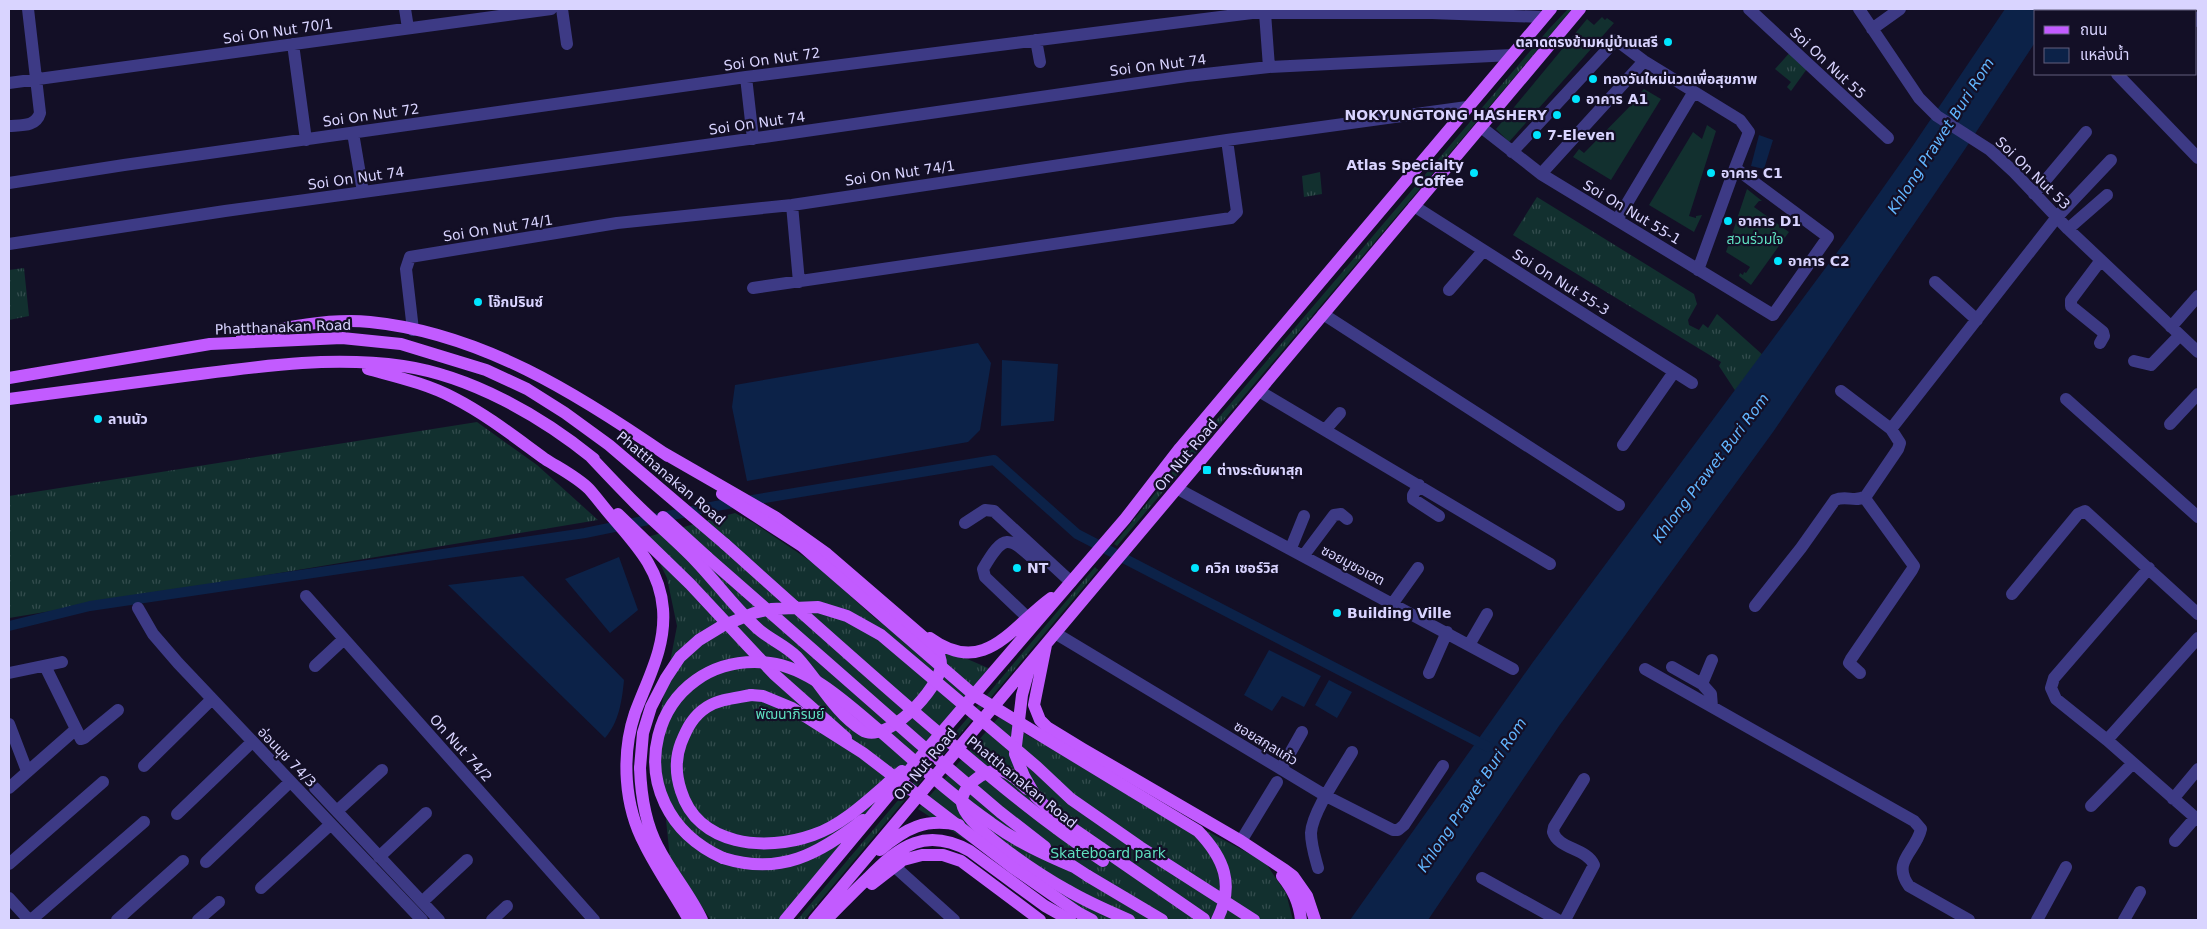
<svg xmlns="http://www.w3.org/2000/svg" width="2207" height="929" viewBox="0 0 2207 929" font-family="'DejaVu Sans','Noto Sans Thai',sans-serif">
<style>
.grass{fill:url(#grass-tufts)}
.garden{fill:#12302f}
.water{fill:#0c2248}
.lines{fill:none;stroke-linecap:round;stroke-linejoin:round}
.canal{stroke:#0c2248;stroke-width:10}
.minor{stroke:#3d3a85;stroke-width:12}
.major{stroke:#c25bff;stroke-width:12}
.major-bridge{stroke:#c25bff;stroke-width:12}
.poi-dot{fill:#00e5ff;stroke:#130f26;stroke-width:2}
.labels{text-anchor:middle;stroke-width:4.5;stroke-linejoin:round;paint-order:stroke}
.street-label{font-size:14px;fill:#d9d4ff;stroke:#130f26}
.poi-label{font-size:14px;font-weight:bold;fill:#d9d4ff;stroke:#130f26;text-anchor:start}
.park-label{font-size:14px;fill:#5fe0c0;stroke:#130f26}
.water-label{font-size:15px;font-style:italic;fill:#62b6ff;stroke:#130f26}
</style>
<defs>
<pattern id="grass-tufts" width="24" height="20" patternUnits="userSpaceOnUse" patternTransform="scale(1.25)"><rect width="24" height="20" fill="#12302f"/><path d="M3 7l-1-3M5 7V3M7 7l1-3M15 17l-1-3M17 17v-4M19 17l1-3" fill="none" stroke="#344d4e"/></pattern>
</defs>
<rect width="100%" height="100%" fill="#130f26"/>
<path class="grass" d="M 1568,9 L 1572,9 L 1117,546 L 1114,544 L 1174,470 L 1548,30 Z
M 1792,50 L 1809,66 L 1791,91 L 1787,87 L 1791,82 L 1775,69 Z
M 1320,172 L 1322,194 L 1304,197 L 1302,176 Z
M 1537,197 L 1694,294 L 1697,304 L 1688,320 L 1689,325 L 1699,330 L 1703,324 L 1708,328 L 1717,314 L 1764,356 L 1738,395 L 1719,366 L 1721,362 L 1513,235 Z
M 24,268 L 29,316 L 9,320 L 9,270 Z
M 477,422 L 537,465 L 598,520 L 9,618 L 9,496 Z
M 735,513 L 754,523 L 815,564 L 877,620 L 995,671 L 785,920 L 711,920 L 670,859 L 657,730 L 677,626 L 667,578 L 647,537 Z
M 1095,567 L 1098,570 L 804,920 L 797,920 Z
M 999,717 L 1027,735 L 1265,862 L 1286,893 L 1293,920 L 1095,920 L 1077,912 L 918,809 Z"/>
<path class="garden" d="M 1602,17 L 1605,20 L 1607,18 L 1614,23 L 1509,142 L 1496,129 L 1587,19 L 1594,25 Z
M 1644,89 L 1661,99 L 1611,180 L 1573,157 L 1579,149 L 1584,153 L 1639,97 L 1638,95 Z
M 1707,125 L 1716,131 L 1689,216 L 1696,218 L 1696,216 L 1702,215 L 1694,232 L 1649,205 L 1693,132 L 1702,139 Z
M 1747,189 L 1762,201 L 1759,201 L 1754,207 L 1789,232 L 1751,285 L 1739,276 L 1740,273 L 1743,275 L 1744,272 L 1746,273 L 1750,267 L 1726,252 Z"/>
<path class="water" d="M 2005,9 L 2057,9 L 2056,11 L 2036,11 L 2036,41 L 1965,149 L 1773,432 L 1559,726 L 1428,920 L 1350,920 L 1533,662 L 1844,243 L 1912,147 Z
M 1759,135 L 1773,140 L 1764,169 L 1751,166 Z
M 978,343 L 991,363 L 980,430 L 968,442 L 747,481 L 732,407 L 735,385 Z
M 1002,360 L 1058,364 L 1054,421 L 1001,426 Z
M 619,557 L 638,610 L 610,633 L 565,579 Z
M 523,576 L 624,680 C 622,701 619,722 605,738 L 448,585 Z
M 1269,650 L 1321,676 L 1304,707 L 1282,696 L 1272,711 L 1244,695 Z
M 1329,680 L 1352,692 L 1337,718 L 1315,705 Z"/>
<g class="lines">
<path class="canal" d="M 9,626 L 90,606 L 585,533 L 716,506 L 994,460 L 1077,534 L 1488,747"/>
<path class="minor" d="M 405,9 L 408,28
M 562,9 L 567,44
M 1749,9 L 1888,138
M 1859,9 L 1919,98 L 1937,116 L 1990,150 L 2014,172 L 2068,229 L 2198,352
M 2188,9 L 2190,11
M 1265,13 L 1269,67
M 2196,18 L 2198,21
M 1872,29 L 1900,9
M 1036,40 L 1040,62
M 293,44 L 306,140
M 2117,74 L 2198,158
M 746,77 L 753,139
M 9,83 L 551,9
M 9,126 C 21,125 36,127 40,113 L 28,9
M 1481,127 L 1541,174 L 1773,315 L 1828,237 L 1735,168 L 1749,132 L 1740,120 L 1644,61 L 1616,40 L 1512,152
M 353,133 L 363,192
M 1541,174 L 1644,61
M 9,183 L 124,165 L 746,77 L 1252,13 L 1432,13 L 1543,17
M 2034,194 L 2086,132
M 792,205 L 799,282
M 1414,206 L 1692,383
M 1617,220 L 1690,98 L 1695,93
M 2068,229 L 2107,195
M 9,244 L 225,211 L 764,137 L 1187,76 L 1269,67 L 1512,55
M 1698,270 L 1735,168
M 1935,282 L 1977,320
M 753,288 L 1231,218 L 1237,212 L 1227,140
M 1449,290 L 1483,251
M 1323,314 L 1619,505
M 2171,327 L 2198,296
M 413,330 L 406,269 L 410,257 L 617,223 L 792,205 L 1227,140 L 1467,107
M 2100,343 L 2104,336 L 2103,332 L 2071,306 L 2071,300 L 2101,260
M 2134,361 L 2151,365 L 2180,335
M 1259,391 L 1550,564
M 1841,391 L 1891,429
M 2066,399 L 2198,517
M 2170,424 L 2198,394
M 1325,430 L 1340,413
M 1623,445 L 1674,372
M 1419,485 L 1413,495 L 1413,499 L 1439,516
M 1178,489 L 1513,669
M 965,523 L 985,510 L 994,511 L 1071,582
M 1291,548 L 1304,516
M 1304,555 L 1334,515 L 1341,514 L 1347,519
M 2149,568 L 2054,678 L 2051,688 L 2056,699 L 2107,740 L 2198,820
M 2012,594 L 2078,514 L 2085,511 L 2198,614
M 306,596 L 594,920
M 1393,603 L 1418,568
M 1755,606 L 1801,548 L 1835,500 C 1846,495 1856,503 1866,496 L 1898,449 L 1900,443 L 1891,429 L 2057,217 L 2111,160
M 138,608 L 153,634 L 178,663 L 422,920
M 1027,617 L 985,577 L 983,569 C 1005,531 1009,537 1038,563
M 1055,633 L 1326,796 L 1393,830 L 1398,830 L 1404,825 L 1443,766
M 1469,645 L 1487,614
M 45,666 L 81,739 L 84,738 L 118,710
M 315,666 L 344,639
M 1672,667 L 1702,684
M 1645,669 L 1914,821 L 1921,829 C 1916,852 1891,861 1909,886 L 1969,920
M 9,673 L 62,662
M 1429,673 L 1447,632
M 1860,673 L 1849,663 L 1851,659 L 1912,570 L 1914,566 L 1864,497
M 1712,707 L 1711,694 L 1702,684 L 1712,660
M 9,724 L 27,771
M 2107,740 L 2198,638
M 144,766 L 212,699
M 1281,769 L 1302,732
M 9,788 L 75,730
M 315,788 L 439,920
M 2173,799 L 2198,769
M 2091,806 L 2133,763
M 337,811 L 382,770
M 177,814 L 252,742
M 1241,841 L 1277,782
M 2175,841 L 2195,818
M 379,857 L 426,813
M 206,862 L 290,782
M 9,864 L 103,782
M 894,866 L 954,920
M 1318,868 C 1315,857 1311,845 1311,833 C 1312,812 1341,771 1352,752
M 1482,878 L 1558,920
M 261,888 L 331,824
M 9,898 L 29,920
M 422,902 L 467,860
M 31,920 L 144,822
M 117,920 L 183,861
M 198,920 L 219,902
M 492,920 L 507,906
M 1565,920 L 1594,865 C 1587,848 1558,849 1553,832 L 1554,827 L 1584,779
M 2037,920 L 2066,867
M 2124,920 L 2140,892"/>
<path class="major" d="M 242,337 C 283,328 327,318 370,322 C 481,333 578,394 668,456
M 368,369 C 397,377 428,384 454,398 C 487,415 516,438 545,459 C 559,468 577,477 589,489 C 597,498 605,509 613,518 C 637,546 660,570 663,609 C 666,647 648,678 635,713 C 621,755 624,806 645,845 C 658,871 675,895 689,920
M 9,378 L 210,344 L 342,338 L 401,344 L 486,370 L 527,389 L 565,413 L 609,445 L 725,544
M 9,399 C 70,391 131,383 192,375 C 262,366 332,356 403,366 C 471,376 541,416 594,459
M 589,455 C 604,471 620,488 636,504 C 655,523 677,541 696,561 C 717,583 735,608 757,628 C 769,639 785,645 797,657 C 819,681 834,712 862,730 C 886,746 940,688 941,665 C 941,658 939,653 935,647 L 827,554 L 775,517 L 662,452
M 618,514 L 690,584 L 774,674 L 846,738
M 663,517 L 707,557
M 930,638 C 985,678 1012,626 1051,598
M 1046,645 L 1034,705 L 1040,720 L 1047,727 L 1083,749 L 1241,841 L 1285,870 L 1293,876 L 1307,896 L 1315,920
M 1030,666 L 1022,695 L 1015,754 L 1024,776 L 1036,797 L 1059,819 L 1204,919
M 751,695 C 736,698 720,699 707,707 C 693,716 687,728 681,743 C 675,759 676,776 681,791 C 698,846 765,852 813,835 C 846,824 875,793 902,771
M 640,768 C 641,796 645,823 658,847 C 671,873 690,894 702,920
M 1027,789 C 1019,782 1012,773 1002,771 C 986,767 956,789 963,807 C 972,831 1043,877 1067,890 C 1087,902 1108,911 1129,920
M 880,850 C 906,828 925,818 959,825
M 723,858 C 781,876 818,854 863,820
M 1088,876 L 1162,920
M 1282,876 C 1293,890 1299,902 1301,920
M 872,884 L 903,860 L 922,855 L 943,855 L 961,861 L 1040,920
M 1077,912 L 1092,920
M 827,919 C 841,905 854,891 868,878 C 900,845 926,827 970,851 L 1045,906 L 1070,920
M 785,920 L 923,754 L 1125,519 L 1180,448 L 1551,9
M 814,920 L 1580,9"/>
<path class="major-bridge" d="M 722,494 L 802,546 L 974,695 L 1198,831 C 1224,858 1235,885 1217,920
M 725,544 C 794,606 863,668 933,728 C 988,775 1042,821 1103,861
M 707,557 L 919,743 L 1000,812 L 1045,847
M 751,695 L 763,696 L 792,708 L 863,753 L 1012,867 L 1077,912
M 640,768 L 643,733 L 651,707 L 666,678 L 680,657 L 699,640 L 722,626 L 754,613 L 771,609 L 818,607 L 847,616 L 881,635 L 1037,767 L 1071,799 L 1140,847 L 1254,920
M 723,858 C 608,806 650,649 770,663 C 811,668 851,707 881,732 C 917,763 952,796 991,823 C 1017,842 1046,855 1074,867
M 1068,863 L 1088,876"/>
</g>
<g class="poi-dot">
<circle cx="1668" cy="42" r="5"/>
<circle cx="1593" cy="79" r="5"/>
<circle cx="1576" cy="99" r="5"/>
<circle cx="1557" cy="115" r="5"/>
<circle cx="1537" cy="135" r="5"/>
<circle cx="1474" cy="173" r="5"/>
<circle cx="1711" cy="173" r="5"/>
<circle cx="1728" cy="221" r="5"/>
<circle cx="1778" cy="261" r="5"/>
<circle cx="478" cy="302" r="5"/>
<circle cx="98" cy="419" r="5"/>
<rect x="1202" y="465" width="10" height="10" rx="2.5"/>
<circle cx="1017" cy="568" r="5"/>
<circle cx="1195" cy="568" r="5"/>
<circle cx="1337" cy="613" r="5"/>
</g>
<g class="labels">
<g class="street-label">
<text transform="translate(278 31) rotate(-8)" y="5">Soi On Nut 70/1</text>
<text transform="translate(772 59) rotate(-8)" y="5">Soi On Nut 72</text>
<text transform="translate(1828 63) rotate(43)" y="5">Soi On Nut 55</text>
<text transform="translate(1158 65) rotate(-7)" y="5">Soi On Nut 74</text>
<text transform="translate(371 115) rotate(-8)" y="5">Soi On Nut 72</text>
<text transform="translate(757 123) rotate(-8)" y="5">Soi On Nut 74</text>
<text transform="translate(900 173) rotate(-8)" y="5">Soi On Nut 74/1</text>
<text transform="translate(2033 173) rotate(44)" y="5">Soi On Nut 53</text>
<text transform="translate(356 178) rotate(-8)" y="5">Soi On Nut 74</text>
<text transform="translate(1632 212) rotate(31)" y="5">Soi On Nut 55-1</text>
<text transform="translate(498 228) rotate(-9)" y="5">Soi On Nut 74/1</text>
<text transform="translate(1561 282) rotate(32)" y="5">Soi On Nut 55-3</text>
<text transform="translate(283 327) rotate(-2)" y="5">Phatthanakan Road</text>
<text transform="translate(1186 455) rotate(-50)" y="5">On Nut Road</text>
<text transform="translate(671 478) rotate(40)" y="5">Phatthanakan Road</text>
<text transform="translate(1353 565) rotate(28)" y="5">ซอยมูซอเฮต</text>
<text transform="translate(1266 743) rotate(31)" y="5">ซอยสกุลแก้ว</text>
<text transform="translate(461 748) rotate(48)" y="5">On Nut 74/2</text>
<text transform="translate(287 757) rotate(46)" y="5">อ่อนนุช 74/3</text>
<text transform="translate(925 764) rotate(-50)" y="5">On Nut Road</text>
<text transform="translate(1022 782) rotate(39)" y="5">Phatthanakan Road</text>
</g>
<g class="poi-label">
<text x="1658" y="47" text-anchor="end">ตลาดตรงข้ามหมู่บ้านเสรี</text>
<text x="1603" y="84">ทองวันใหม่นวดเพื่อสุขภาพ</text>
<text x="1586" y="104">อาคาร A1</text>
<text x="1547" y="120" text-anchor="end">NOKYUNGTONG HASHERY</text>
<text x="1547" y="140">7-Eleven</text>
<text x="1464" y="170" text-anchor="end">Atlas Specialty<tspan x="1464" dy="16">Coffee</tspan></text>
<text x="1721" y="178">อาคาร C1</text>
<text x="1738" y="226">อาคาร D1</text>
<text x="1788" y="266">อาคาร C2</text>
<text x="488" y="307">โจ๊กปรินซ์</text>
<text x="108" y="424">ลานนัว</text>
<text x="1217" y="475">ต่างระดับผาสุก</text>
<text x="1027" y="573">NT</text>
<text x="1205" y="573">ควิก เซอร์วิส</text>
<text x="1347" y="618">Building Ville</text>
</g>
<g class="park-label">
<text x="1755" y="244">สวนร่วมใจ</text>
<text x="790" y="719">พัฒนาภิรมย์</text>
<text x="1108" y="858">Skateboard park</text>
</g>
<g class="water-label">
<text transform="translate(1941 136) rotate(-57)" y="5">Khlong Prawet Buri Rom</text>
<text transform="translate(1711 468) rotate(-53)" y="5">Khlong Prawet Buri Rom</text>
<text transform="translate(1472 795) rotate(-56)" y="5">Khlong Prawet Buri Rom</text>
</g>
</g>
<rect width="2207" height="929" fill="none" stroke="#d9d4ff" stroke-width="20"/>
<rect x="2034" y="10" width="162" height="65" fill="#130f26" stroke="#625e7d"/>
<rect x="2044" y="26" width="25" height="8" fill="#c25bff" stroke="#625e7d"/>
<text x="2080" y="35" font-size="15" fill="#d9d4ff">ถนน</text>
<rect x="2044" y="48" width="25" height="15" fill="#0c2248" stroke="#625e7d"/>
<text x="2080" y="60" font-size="15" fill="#d9d4ff">แหล่งน้ำ</text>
</svg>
